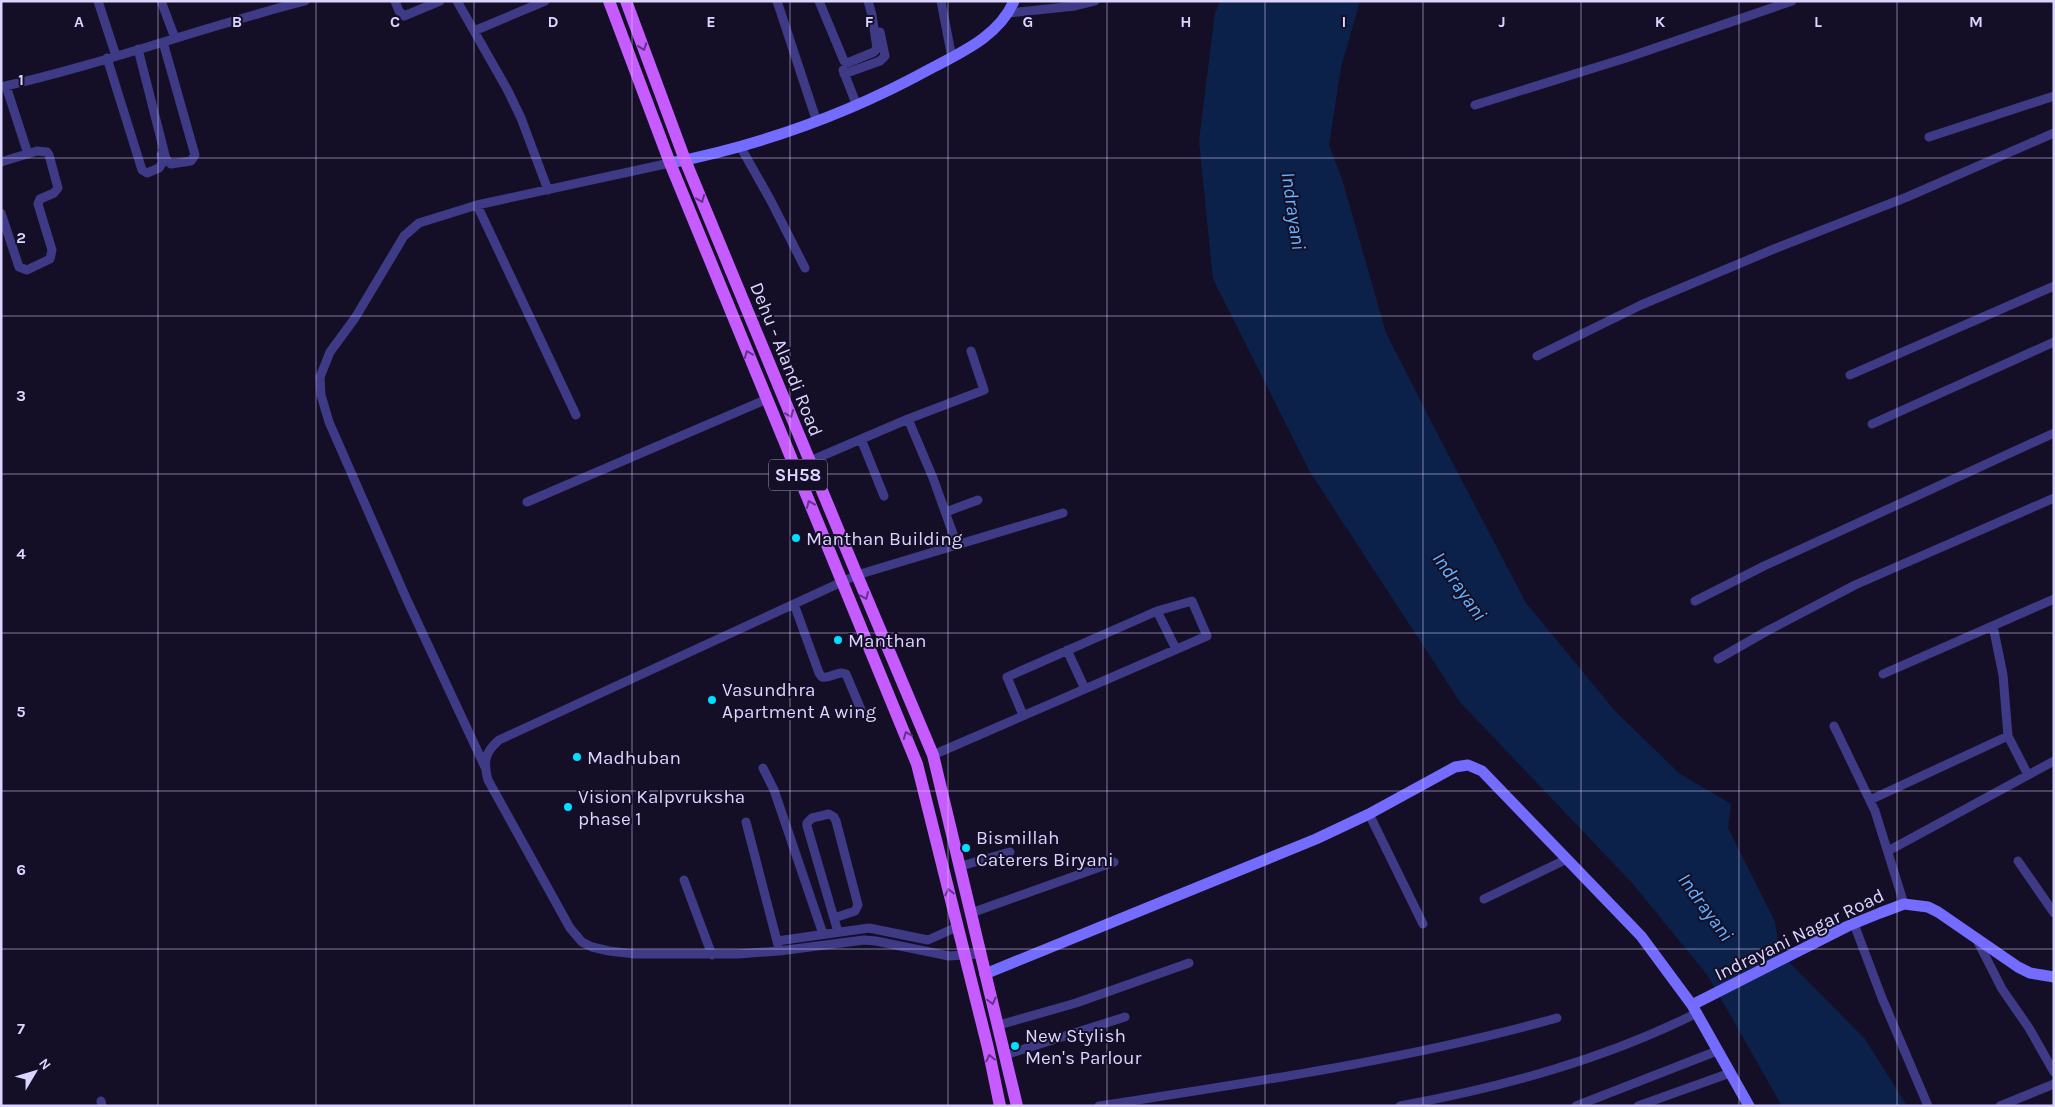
<svg xmlns="http://www.w3.org/2000/svg" width="2055" height="1107" viewBox="0 0 2055 1107" font-family="Karla,sans-serif">
<style>
.water{fill:#0c2149}
.lines{fill:none;stroke-linecap:round;stroke-linejoin:round}
.street{stroke:#3f3a86;stroke-width:9}
.secondary{stroke:#746cff;stroke-width:11}
.primary{stroke:#c65cff;stroke-width:12}
.oneway{stroke:#643288}
.grid{fill:none;stroke:#dbd5ff;stroke-width:1;stroke-opacity:0.55}
.poi-dot{fill:#01dfff;stroke:#140f27;stroke-width:2}
.labels{text-anchor:middle;stroke-width:4;stroke-linejoin:round;paint-order:stroke}
.shield{fill:#140f27;stroke:#9f9abe;stroke-width:1}
.shield-label{font-size:18px;font-weight:bold;fill:#dbd5ff}
.street-label{font-size:19px;fill:#dbd5ff;stroke:#140f27}
.poi-label{font-size:19px;fill:#dbd5ff;stroke:#140f27;text-anchor:start}
.water-label{font-size:20px;font-style:italic;fill:#63b3ff;stroke:#140f27}
.grid-label{font-size:16px;text-anchor:middle;font-weight:bold;fill:#dbd5ff;stroke:#140f27;stroke-width:4;stroke-linejoin:round;paint-order:stroke}
</style>
<rect width="100%" height="100%" fill="#140f27"/>
<path class="water" d="M 1220,1 L 1360,1 L 1341,67 L 1329,145 L 1342,179 L 1386,333 L 1436,431 L 1526,603 L 1615,711 L 1680,774 L 1731,804 L 1728,828 L 1775,922 L 1780,953 L 1865,1039 L 1907,1106 L 1782,1106 L 1708,976 L 1633,884 L 1460,702 L 1310,472 L 1213,279 L 1199,141 L 1215,13 Z"/>
<g class="lines">
<path class="street" d="M 98,1 L 116,56
M 161,1 L 175,38
M 395,1 L 399,11 L 404,16 L 440,1
M 457,1 L 507,89 L 521,118 L 548,190
M 777,1 L 817,122
M 819,1 L 844,61 L 847,63 L 874,52 L 877,48 L 872,15 L 868,1
M 941,1 L 952,58
M 1009,13 L 1075,6 L 1095,1
M 474,31 L 545,1
M 138,49 L 166,159 L 171,164 L 191,161 L 195,155 L 163,42
M 107,58 L 142,170 L 147,173 L 159,168 L 163,162 L 161,155
M 843,70 L 857,106
M 844,74 L 880,61 L 885,56 L 880,32
M 6,86 L 28,154
M 1,87 C 104,64 203,27 305,1
M 1475,105 L 1626,58 L 1792,1
M 1929,137 L 2054,96
M 740,146 L 771,201 L 805,268
M 1,162 L 37,151 L 47,152 L 49,155 L 58,188 L 54,193 L 40,199 L 38,204 L 52,250 L 50,259 L 27,270 L 19,267 L 1,213
M 477,205 L 576,415
M 1537,356 L 1641,305 L 1774,249 L 1907,197 L 2054,133
M 1850,375 L 2054,286
M 908,419 L 933,478 L 957,545
M 1872,424 L 2054,342
M 861,439 L 884,496
M 810,461 L 908,419 L 984,390 L 971,351
M 527,502 L 767,399
M 946,512 L 978,500
M 1695,601 L 1764,566 L 2054,433
M 794,604 L 819,673 L 822,677 C 831,679 838,670 846,674 L 862,712
M 1157,611 L 1176,649
M 1993,626 L 2003,675 L 2008,736
M 1067,650 L 1085,689
M 1718,659 L 1767,631 L 1855,585 L 2054,498
M 1883,674 L 2054,599
M 1834,726 L 1875,811 L 1904,904
M 933,755 L 1207,636 L 1192,601 L 1157,611 L 1007,677 L 1023,715
M 485,767 L 407,600 L 329,422 L 321,395 L 320,377 L 330,352 L 355,318 L 404,236 L 419,223 L 477,205 L 670,163
M 763,768 L 774,790 L 823,934
M 1870,800 L 2008,736 L 2028,775
M 1369,814 L 1423,924
M 746,822 L 778,945
M 1888,851 L 2054,761
M 2018,861 L 2054,913
M 961,866 L 1010,852
M 684,880 L 712,955
M 1484,899 L 1567,859
M 971,913 L 1114,862
M 834,918 L 855,911 L 858,905 L 836,821 L 834,817 L 829,814 L 812,818 L 807,823 L 807,826 L 838,932
M 1854,924 L 1882,998 L 1928,1106
M 1976,938 L 2002,989 L 2029,1028 L 2054,1072
M 777,941 L 869,928 L 928,940 L 957,927
M 980,954 L 949,956 L 876,941 L 864,940 L 779,951 L 738,954 L 635,954 L 609,951 L 592,947 L 582,942 L 570,928 L 488,780 C 483,761 485,752 499,740 L 857,575 L 1063,513
M 999,1025 L 1076,1003 L 1189,963
M 1005,1055 L 1125,1017
M 101,1101 L 102,1106
M 1099,1106 C 1252,1082 1407,1060 1557,1018
M 1400,1106 C 1502,1087 1603,1060 1697,1013
M 1576,1106 L 1717,1051
M 1638,1106 L 1730,1073
M 2000,1106 L 2054,1084"/>
<path class="secondary" d="M 670,163 C 762,145 848,114 930,69 C 962,52 999,36 1014,1
M 985,974 L 1316,839 L 1369,814 L 1455,767 L 1468,765 L 1482,771 L 1641,936 L 1692,1005 L 1749,1106
M 1692,1005 L 1848,926 L 1880,913 L 1904,904 L 1928,907 L 1938,912 L 2018,967 L 2030,973 L 2054,977"/>
<path class="primary" d="M 609,1 L 670,163 L 917,764 L 988,1048 L 1000,1106
M 626,1 L 685,160 L 857,575 L 933,755 L 1017,1106"/>
</g>
<defs><path id="oneway-chevron" d="M-2-3.5L2.5 0L-2 3.5" fill="none" stroke-width="1.6" stroke-linecap="round" stroke-linejoin="round" transform="scale(1.25)"/></defs>
<g class="oneway">
<use href="#oneway-chevron" transform="translate(643 47) rotate(70)"/>
<use href="#oneway-chevron" transform="translate(701 199) rotate(68)"/>
<use href="#oneway-chevron" transform="translate(748 354) rotate(-112)"/>
<use href="#oneway-chevron" transform="translate(790 414) rotate(68)"/>
<use href="#oneway-chevron" transform="translate(810 504) rotate(-113)"/>
<use href="#oneway-chevron" transform="translate(865 596) rotate(67)"/>
<use href="#oneway-chevron" transform="translate(907 735) rotate(-112)"/>
<use href="#oneway-chevron" transform="translate(949 892) rotate(-103)"/>
<use href="#oneway-chevron" transform="translate(992 1001) rotate(75)"/>
<use href="#oneway-chevron" transform="translate(990 1058) rotate(-102)"/>
</g>
<path class="grid" d="M 158,1 L 158,1106M 316,1 L 316,1106M 474,1 L 474,1106M 632,1 L 632,1106M 790,1 L 790,1106M 948,1 L 948,1106M 1107,1 L 1107,1106M 1265,1 L 1265,1106M 1423,1 L 1423,1106M 1581,1 L 1581,1106M 1739,1 L 1739,1106M 1897,1 L 1897,1106M 1,158 L 2054,158M 1,316 L 2054,316M 1,474 L 2054,474M 1,633 L 2054,633M 1,791 L 2054,791M 1,949 L 2054,949"/>
<g class="poi-dot">
<circle cx="796" cy="538" r="5"/>
<circle cx="838" cy="640" r="5"/>
<circle cx="712" cy="700" r="5"/>
<circle cx="577" cy="757" r="5"/>
<circle cx="568" cy="807" r="5"/>
<circle cx="966" cy="848" r="5"/>
<circle cx="1015" cy="1046" r="5"/>
</g>
<g class="labels">
<rect class="shield" x="769" y="459.5" width="58" height="31" rx="4"/>
<g class="shield-label">
<text x="798" y="481">SH58</text>
</g>
<g class="street-label">
<text transform="translate(787 359) rotate(68)" y="7">Dehu - Alandi Road</text>
<text transform="translate(1799 934) rotate(-26)" y="7">Indrayani Nagar Road</text>
</g>
<g class="poi-label">
<text x="806" y="545">Manthan Building</text>
<text x="848" y="647">Manthan</text>
<text x="722" y="696">Vasundhra<tspan x="722" dy="22">Apartment A wing</tspan></text>
<text x="587" y="764">Madhuban</text>
<text x="578" y="803">Vision Kalpvruksha<tspan x="578" dy="22">phase 1</tspan></text>
<text x="976" y="844">Bismillah<tspan x="976" dy="22">Caterers Biryani</tspan></text>
<text x="1025" y="1042">New Stylish<tspan x="1025" dy="22">Men's Parlour</tspan></text>
</g>
<g class="water-label">
<text transform="translate(1294 211) rotate(82)" y="7">Indrayani</text>
<text transform="translate(1460 586) rotate(55)" y="7">Indrayani</text>
<text transform="translate(1706 907) rotate(54)" y="7">Indrayani</text>
</g>
</g>
<g class="grid-label">
<text x="79" y="27">A</text>
<text x="237" y="27">B</text>
<text x="395" y="27">C</text>
<text x="553" y="27">D</text>
<text x="711" y="27">E</text>
<text x="869" y="27">F</text>
<text x="1028" y="27">G</text>
<text x="1186" y="27">H</text>
<text x="1344" y="27">I</text>
<text x="1502" y="27">J</text>
<text x="1660" y="27">K</text>
<text x="1818" y="27">L</text>
<text x="1976" y="27">M</text>
<text x="21" y="85">1</text>
<text x="21" y="243">2</text>
<text x="21" y="401">3</text>
<text x="21" y="559">4</text>
<text x="21" y="717">5</text>
<text x="21" y="875">6</text>
<text x="21" y="1034">7</text>
</g>
<rect width="2055" height="1107" fill="none" stroke="#dbd5ff" stroke-width="5"/>
<g transform="translate(35 1072) rotate(52)" stroke="#140f27" stroke-width="4" paint-order="stroke">
<path d="M0-4L9 19L0 12L-9 19Z" fill="#dbd5ff"/>
<text y="-8" font-size="14" font-weight="bold" text-anchor="middle" fill="#dbd5ff">N</text>
</g>
</svg>
